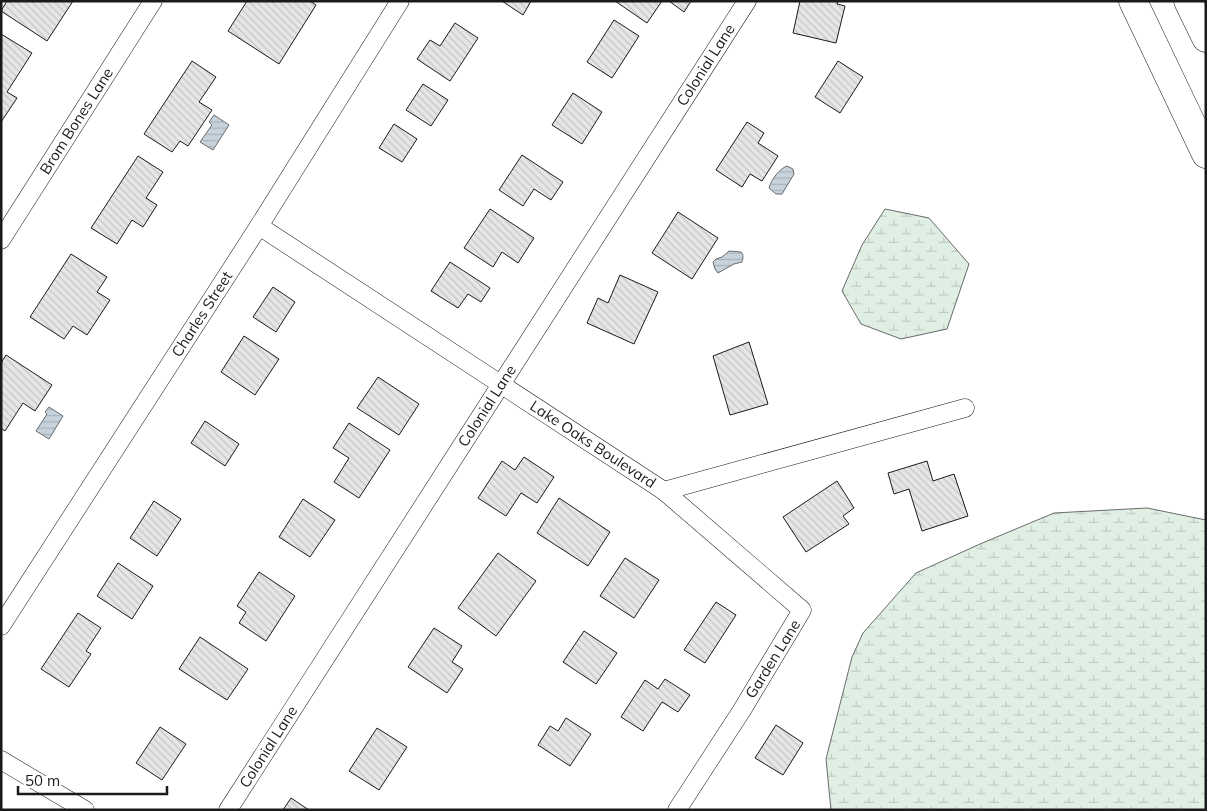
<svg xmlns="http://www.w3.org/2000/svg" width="1207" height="811" viewBox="0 0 1207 811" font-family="Mulish,sans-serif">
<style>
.wetland{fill:url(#wetland-marsh);stroke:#6a6a6a}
.water{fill:url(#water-rules);stroke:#6a6a6a}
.building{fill:url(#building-back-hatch);stroke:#1a1a1a}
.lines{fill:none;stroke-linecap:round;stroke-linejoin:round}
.street-casing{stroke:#1a1a1a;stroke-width:19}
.highway-casing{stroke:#1a1a1a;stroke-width:29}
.street{stroke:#fff;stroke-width:18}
.highway{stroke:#fff;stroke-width:28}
.labels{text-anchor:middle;stroke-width:4;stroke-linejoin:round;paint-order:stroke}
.street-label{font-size:15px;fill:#1a1a1a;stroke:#fff}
</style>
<defs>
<pattern id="wetland-marsh" width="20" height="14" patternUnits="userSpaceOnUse" patternTransform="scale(1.25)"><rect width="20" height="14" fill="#e0efe3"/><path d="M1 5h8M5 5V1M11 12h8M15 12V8" fill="none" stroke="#c0ccc2"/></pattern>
<pattern id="water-rules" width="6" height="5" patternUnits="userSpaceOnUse" patternTransform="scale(1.25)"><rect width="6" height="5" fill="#c6d2dc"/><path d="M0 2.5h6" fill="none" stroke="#aab4bc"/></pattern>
<pattern id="building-back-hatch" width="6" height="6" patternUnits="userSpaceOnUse" patternTransform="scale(1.25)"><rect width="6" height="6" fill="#e6e6e6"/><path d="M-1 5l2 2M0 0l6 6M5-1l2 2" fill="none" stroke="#c5c5c5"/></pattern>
</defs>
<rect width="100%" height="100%" fill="#fff"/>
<path class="wetland" d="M 885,209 L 929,218 L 969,264 L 947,329 L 901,339 L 861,324 L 842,291 L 862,245 Z
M 1147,508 L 1206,520 L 1206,810 L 831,810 L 826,759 L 852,657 L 863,633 L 916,573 L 980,544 L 1054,513 Z"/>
<path class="water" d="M 214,115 L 229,125 L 213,150 L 200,142 L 212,125 L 209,122 Z
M 787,166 L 793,169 L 794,174 L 782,194 L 776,194 L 769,188 C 771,180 779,169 787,166 Z
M 729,251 L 741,252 C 744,255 743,258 742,262 L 734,264 L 718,273 L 715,269 L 713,262 L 716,259 L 722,257 Z
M 49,407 L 63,416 L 49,439 L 36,431 L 47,414 L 45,412 Z"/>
<path class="building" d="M 7,1 L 73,1 L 47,41 L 1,11 Z
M 247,1 L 310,1 L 316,5 L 279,64 L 228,31 Z
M 502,1 L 531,1 L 523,15 Z
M 615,1 L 662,1 L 647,23 Z
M 669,1 L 691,1 L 684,12 Z
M 800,1 L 838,1 L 837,4 L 845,6 L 836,43 L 793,33 Z
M 614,20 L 639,36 L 612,78 L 587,62 Z
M 455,23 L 478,38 L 450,81 L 417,59 L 430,40 L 440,46 Z
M 1,34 L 32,53 L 7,92 L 17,98 L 1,122 Z
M 192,61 L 216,77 L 199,102 L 212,110 L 188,146 L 180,141 L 172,152 L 144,134 Z
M 838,61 L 863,77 L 840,113 L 815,97 Z
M 423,84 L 448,100 L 431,126 L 406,110 Z
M 573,93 L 602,112 L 582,144 L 552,125 Z
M 747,122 L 764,133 L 758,143 L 778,156 L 762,181 L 750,174 L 742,187 L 716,170 Z
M 394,124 L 417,139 L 402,162 L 379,148 Z
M 522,155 L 563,182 L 551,200 L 534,189 L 523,206 L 499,190 Z
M 138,156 L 163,172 L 146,198 L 157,205 L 143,227 L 132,220 L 117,244 L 91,228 Z
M 490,209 L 534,238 L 518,263 L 502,252 L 493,267 L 464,248 Z
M 678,212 L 718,238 L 692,279 L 652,253 Z
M 71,254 L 107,277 L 97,292 L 110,300 L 87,335 L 73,326 L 64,339 L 30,317 Z
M 450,262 L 490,288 L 481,302 L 468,294 L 458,308 L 431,291 Z
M 620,275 L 658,292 L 634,344 L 587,323 L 598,298 L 608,303 Z
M 273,287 L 295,302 L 276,332 L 253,317 Z
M 244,336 L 279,359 L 255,395 L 221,372 Z
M 749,342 L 768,404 L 730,415 L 713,356 Z
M 6,355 L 52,385 L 35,411 L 23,403 L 5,431 L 1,428 L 1,363 Z
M 378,377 L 419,404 L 399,435 L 357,408 Z
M 205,421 L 239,444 L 225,466 L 191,443 Z
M 349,423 L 390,450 L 359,498 L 334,482 L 349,458 L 333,448 Z
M 524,457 L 554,477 L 537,503 L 521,493 L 506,516 L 478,498 L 502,461 L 515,470 Z
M 927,461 L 933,481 L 954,474 L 968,516 L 922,531 L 909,489 L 894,494 L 888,473 Z
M 837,481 L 854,508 L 843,516 L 849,524 L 806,552 L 783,517 Z
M 559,498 L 610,532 L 588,566 L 537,533 Z
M 303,499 L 335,520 L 310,557 L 279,537 Z
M 154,501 L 181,519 L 157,556 L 130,538 Z
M 498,553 L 536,581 L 496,636 L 458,608 Z
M 625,558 L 659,580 L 634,618 L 600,596 Z
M 118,563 L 153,586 L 132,619 L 97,596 Z
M 259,572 L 295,596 L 266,641 L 239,623 L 246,612 L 237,606 Z
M 716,602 L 736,615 L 705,663 L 684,650 Z
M 78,613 L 101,628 L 86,651 L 91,654 L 69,687 L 41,669 Z
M 434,628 L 462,646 L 452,662 L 463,669 L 447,693 L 408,667 Z
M 584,631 L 617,653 L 596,684 L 563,662 Z
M 200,637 L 248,669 L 227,700 L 179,669 Z
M 665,679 L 690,695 L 678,712 L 662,702 L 643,731 L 621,717 L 645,680 L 658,689 Z
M 566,718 L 591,734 L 570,766 L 538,745 L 550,726 L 558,731 Z
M 776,725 L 803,743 L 783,775 L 755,758 Z
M 160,727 L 186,744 L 162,780 L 136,763 Z
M 377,728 L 407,747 L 379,790 L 349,771 Z
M 291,798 L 309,810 L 283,810 Z"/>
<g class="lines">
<g class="street-casing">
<g id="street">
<path id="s1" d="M 259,226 L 664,491 L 802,610 L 742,710 L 677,810"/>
<path id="s2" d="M 1,240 L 153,1"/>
<path d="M 664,491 L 965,408"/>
<path id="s3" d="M 1,626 L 259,226 L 400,1"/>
<path d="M 1,760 L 85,810"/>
<path id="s4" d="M 228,810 L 747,1"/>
</g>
</g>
<g class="highway-casing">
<path id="highway" d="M 1133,1 L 1206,154
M 1188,1 L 1206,38"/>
</g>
<use href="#street" class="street"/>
<use href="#highway" class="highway"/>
</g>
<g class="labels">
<g class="street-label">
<text dy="5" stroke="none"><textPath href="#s4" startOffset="885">Colonial Lane</textPath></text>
<text dy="5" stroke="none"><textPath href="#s2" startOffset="141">Brom Bones Lane</textPath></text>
<text dy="5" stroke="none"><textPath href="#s3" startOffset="371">Charles Street</textPath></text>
<text dy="5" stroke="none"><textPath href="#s4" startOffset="480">Colonial Lane</textPath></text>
<text dy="5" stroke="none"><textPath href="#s1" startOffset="399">Lake Oaks Boulevard</textPath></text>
<text transform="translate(773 659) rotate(-58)" y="5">Garden Lane</text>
<text dy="5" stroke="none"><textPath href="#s4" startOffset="75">Colonial Lane</textPath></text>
</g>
</g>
<rect width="1207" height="811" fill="none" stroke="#1a1a1a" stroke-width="5"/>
<path d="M18 786v8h149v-8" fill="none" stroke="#1a1a1a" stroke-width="2.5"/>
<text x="25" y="786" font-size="15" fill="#1a1a1a" stroke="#ffffff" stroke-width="4" paint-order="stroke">50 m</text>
</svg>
